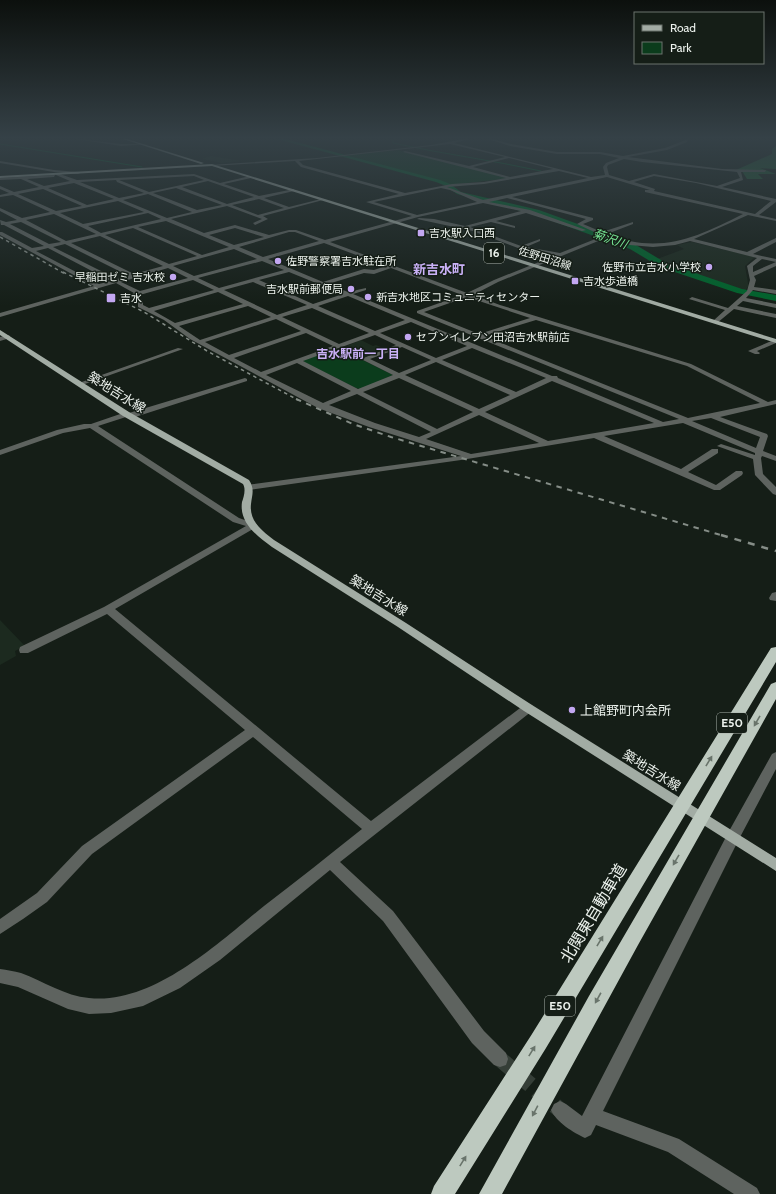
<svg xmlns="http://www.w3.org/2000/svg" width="776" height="1194" viewBox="0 0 776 1194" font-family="Cabin,'Noto Sans JP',sans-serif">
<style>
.built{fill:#1c2a1f}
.green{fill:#0b3c1c}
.forest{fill:#1c5d31}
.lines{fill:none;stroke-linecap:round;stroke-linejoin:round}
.stream{stroke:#00642c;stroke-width:1}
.river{fill:#00642c;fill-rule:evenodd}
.minor-tunnel{stroke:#353e37;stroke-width:16;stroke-dasharray:16 8;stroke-linecap:butt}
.minor{fill:#5e635f;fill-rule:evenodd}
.major{fill:#a2aca4;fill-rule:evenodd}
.highway{fill:#bdc9bf;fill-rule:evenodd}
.rail-far2{stroke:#858d87;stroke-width:1.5;stroke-dasharray:3.5 3.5;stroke-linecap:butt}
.rail-far1{stroke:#858d87;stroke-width:2;stroke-dasharray:5.5 5.5;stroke-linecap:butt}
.rail{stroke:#858d87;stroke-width:2.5;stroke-dasharray:7 7;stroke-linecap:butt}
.oneway{fill:#69746b}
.poi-dot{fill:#c3a7f2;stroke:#151e17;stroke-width:1.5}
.labels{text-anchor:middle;stroke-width:3;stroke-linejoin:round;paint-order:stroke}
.far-poi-label{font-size:11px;fill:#ebf1ec;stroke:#151e17;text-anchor:start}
.far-street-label{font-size:11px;fill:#ebf1ec;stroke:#151e17}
.far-water-label{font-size:12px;font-style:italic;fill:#76e293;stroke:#151e17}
.shield{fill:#151e17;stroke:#abb2ac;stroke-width:1}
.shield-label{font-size:12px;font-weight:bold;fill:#ebf1ec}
.far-neighbourhood-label{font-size:12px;font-weight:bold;fill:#cab1f7;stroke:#151e17}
.far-quarter-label{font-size:13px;font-weight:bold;fill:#cab1f7;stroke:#151e17}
.street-label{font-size:13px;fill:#ebf1ec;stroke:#151e17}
.poi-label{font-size:13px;fill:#ebf1ec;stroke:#151e17;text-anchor:start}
.near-street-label{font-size:16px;fill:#ebf1ec;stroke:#151e17}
</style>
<rect width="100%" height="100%" fill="#151e17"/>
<path class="built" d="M 211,156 L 242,161 L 222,163 L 202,159 Z
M 692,242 L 755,257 L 745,266 L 748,283 L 748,287 L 745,291 L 676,269 L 657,259 L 684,249 L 677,245 Z
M 361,340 L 373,346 L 376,345 L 386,349 L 365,357 L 344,347 Z
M 0,620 L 25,646 L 15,651 L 16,656 L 0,665 Z"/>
<path class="green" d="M 398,150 L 512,178 L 448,185 L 346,155 Z
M 335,349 L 340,349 L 393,375 L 360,389 L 356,388 L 304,362 L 304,360 Z"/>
<path class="forest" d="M 776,146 L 776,169 L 760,168 L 776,174 L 758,174 L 763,179 L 747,179 L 742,171 L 736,170 L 772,154 L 772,149 Z"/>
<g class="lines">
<path class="stream" d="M 393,139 L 393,143 C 442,154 492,160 541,171
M 0,144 L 142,167"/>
<path class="river" d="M 277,139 L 285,139 L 440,180 L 450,184 L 461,192 L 539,210 L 636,245 L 666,263 L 742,289 L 776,295 L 776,301 L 737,293 L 660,267 L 630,249 L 533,214 L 457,194 L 446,186 L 436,182 Z"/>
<path class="minor-tunnel" d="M 500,1059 L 560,1110"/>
<path class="minor" d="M 77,139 L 121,144 L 150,144 L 121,146 Z
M 464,139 L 469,139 L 454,143 L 591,177 L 605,175 L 603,167 L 606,163 L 619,158 L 600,154 L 557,154 L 510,146 L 488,139 L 492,139 L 511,144 L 557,152 L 600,152 L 623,156 L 665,148 L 688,139 L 687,142 L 667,150 L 628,157 L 722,169 L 766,170 L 765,172 L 741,172 L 743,180 L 722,187 L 776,199 L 776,202 L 759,215 L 776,219 L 776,221 L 748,215 L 694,239 L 747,252 L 776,238 L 776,242 L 753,254 L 776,259 L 776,266 L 754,276 L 756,280 L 754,287 L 776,290 L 776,294 L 753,290 L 746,298 L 776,304 L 776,308 L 743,301 L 737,306 L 776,314 L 776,318 L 734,309 L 717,323 L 713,323 L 713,321 L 725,310 L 689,299 L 692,297 L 728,308 L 747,291 L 750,280 L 747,266 L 757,258 L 690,241 L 675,245 L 653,247 L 630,245 L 608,237 L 498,282 L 473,295 L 500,305 L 691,364 L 768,402 L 776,400 L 776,404 L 720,417 L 767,434 L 768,436 L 763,451 L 776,456 L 776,461 L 762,456 L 761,458 L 763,474 L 776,487 L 776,495 L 773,494 L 755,475 L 753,459 L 717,446 L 721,444 L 755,455 L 755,453 L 683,423 L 604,436 L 681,469 L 712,449 L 718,449 L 718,453 L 688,472 L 716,485 L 736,471 L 742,471 L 743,473 L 742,475 L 720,490 L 714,490 L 594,438 L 461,460 L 249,490 L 246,489 L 245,487 L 246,485 L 461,456 L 369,427 L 318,408 L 190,339 L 164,320 L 138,307 L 138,303 L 129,296 L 134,293 L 116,283 L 0,317 L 0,313 L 94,286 L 0,235 L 0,232 L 2,232 L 32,248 L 44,246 L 4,225 L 1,225 L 0,220 L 6,222 L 17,220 L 0,211 L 0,208 L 22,218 L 50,212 L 13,195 L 0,197 L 0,195 L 9,193 L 0,189 L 0,186 L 14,192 L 39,187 L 21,179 L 0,180 L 0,178 L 55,175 L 54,177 L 27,179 L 44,186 L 70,181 L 56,175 L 57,173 L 77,180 L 194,174 L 220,183 L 250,176 L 251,178 L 224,184 L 259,196 L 294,189 L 294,191 L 264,198 L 289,207 L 321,199 L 323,200 L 263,216 L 268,219 L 255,225 L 253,223 L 262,219 L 227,206 L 171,219 L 204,233 L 235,225 L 269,235 L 289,230 L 296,230 L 325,240 L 412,216 L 366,202 L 399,194 L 301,167 L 295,161 L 212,166 L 210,165 L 317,158 L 431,145 ZM 450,144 L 505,157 L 469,166 L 405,151 L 403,152 L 506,178 L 484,182 L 452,184 L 405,193 L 303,165 L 299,161 ZM 509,158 L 553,169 L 510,177 L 473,167 ZM 624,159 L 642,162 L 737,172 L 740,178 L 717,186 L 654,174 L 629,181 L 609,175 L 607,167 L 608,165 ZM 559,171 L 588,178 L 483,200 L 447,187 L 484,184 ZM 194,176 L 204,180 L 149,192 L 119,180 ZM 654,176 L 696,183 L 771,201 L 755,214 L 654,191 L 655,189 L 634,182 ZM 607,177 L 650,190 L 645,190 L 645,192 L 743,214 C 696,238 659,255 607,234 L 633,224 L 633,222 L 602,232 L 583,224 L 593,220 L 593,218 L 512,197 ZM 116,180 L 117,182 L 144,193 L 119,198 L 80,182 ZM 208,181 L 254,197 L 227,204 L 182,187 ZM 74,183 L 114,199 L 87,205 L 48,188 ZM 176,188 L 222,205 L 197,210 L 153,193 ZM 441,188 L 450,190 L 477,202 L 417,215 L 374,202 ZM 43,189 L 82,206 L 56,211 L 18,194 ZM 148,194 L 192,212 L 167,218 L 123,200 ZM 507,198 L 586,219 L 577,224 L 603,236 L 560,253 L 526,247 L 540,241 L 540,239 L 521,246 L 470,227 L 491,222 L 515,228 L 515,226 L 496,221 L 526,213 L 582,231 L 586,230 L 530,210 L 489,202 ZM 259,199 L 284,208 L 258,215 L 232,205 ZM 118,201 L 144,212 L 83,224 L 60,213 ZM 483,203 L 521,211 L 465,226 L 434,219 L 419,218 L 417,219 L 473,231 L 526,251 L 554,256 L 494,280 L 467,293 L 330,242 L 418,217 ZM 148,213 L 161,219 L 101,233 L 88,226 ZM 54,214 L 96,234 L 66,241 L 26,220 ZM 166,221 L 229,247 L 202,255 L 138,227 ZM 21,222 L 61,242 L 49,244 L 10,224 ZM 133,228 L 197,256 L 169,264 L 105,235 ZM 235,228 L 264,237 L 234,245 L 209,235 ZM 289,232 L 295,232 L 319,241 L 263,257 L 239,247 ZM 100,236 L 163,266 L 134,274 L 71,243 ZM 324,243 L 386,266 L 374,270 L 364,269 L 323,282 L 268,259 ZM 65,244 L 129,276 L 117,279 L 53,247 ZM 48,248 L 111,281 L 99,284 L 36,251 ZM 234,249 L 257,259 L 194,276 L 173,266 ZM 762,259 L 776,262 L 753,272 L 753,266 ZM 262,261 L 284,270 L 219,288 L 198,278 ZM 168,268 L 188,278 L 140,291 L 121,282 ZM 391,268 L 462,295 L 417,311 L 417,313 L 679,419 L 663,422 L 558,378 L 557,376 L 552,376 L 353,294 L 366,290 L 366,288 L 348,292 L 328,284 L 364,273 L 374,274 ZM 289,272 L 343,294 L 313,304 L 259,280 ZM 193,280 L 214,290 L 149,308 L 143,305 L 143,301 L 136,296 ZM 253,282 L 307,305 L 277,315 L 224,290 ZM 218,292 L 243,304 L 175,323 L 154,311 ZM 348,296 L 405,320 L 375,331 L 318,306 ZM 467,297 L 530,318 L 479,334 L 424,312 ZM 248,306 L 271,317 L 200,340 L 179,326 ZM 312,308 L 369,333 L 339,344 L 282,317 ZM 276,319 L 301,331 L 229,355 L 205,342 ZM 536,320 L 687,366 L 760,403 L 688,418 L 484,336 ZM 411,322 L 467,346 L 436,358 L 380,333 ZM 306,333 L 333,346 L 261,372 L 234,358 ZM 375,335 L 396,345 L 361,359 L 393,375 L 358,389 L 303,361 ZM 402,347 L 431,360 L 399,373 L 370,359 ZM 472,348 L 546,378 L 516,392 L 442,360 ZM 436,362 L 510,395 L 479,409 L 405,375 ZM 297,363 L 351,391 L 323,403 L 266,375 ZM 399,378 L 473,412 L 437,429 L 363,392 ZM 552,381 L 654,423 L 548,441 L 485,412 ZM 357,394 L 431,432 L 419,437 L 375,423 L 329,405 ZM 479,415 L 539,443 L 471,454 L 426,439 ZM 711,418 L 760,437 L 756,448 L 692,421 Z
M 0,161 L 54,170 L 78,172 L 80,173 L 78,174 L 54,172 L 0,163 Z
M 8,335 L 10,336 L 10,338 L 0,341 L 0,337 Z
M 776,339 L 776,343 L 757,351 L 760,353 L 759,354 L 755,354 L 748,351 Z
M 178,348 L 183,349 L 82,385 L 78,385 L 76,384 Z
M 245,378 L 247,379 L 247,381 L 132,418 L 126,417 L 98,426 L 239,518 L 256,524 L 258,526 L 115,609 L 371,821 L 524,705 L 528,704 L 532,705 L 534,708 L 532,711 L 340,862 L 393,911 L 484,1031 L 506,1053 L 508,1059 L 506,1065 L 500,1067 L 494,1065 L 472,1043 L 383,921 L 330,870 L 220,960 L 180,988 L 143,1006 L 111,1013 L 89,1014 L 68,1009 L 18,987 L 0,983 L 0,969 C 7,970 14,971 21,973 C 43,981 65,996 89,998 C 153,1005 218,943 264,906 C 297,881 329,855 362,829 L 253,737 L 92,854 L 47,902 L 23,919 L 0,934 L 0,919 L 37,893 L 82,846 L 245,730 L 107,614 L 28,653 L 20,653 L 19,650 L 20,647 L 104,607 L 246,526 L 233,522 L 90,428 L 63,433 L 0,455 L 0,450 L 57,430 L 84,424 L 91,424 L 126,412 L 129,413 Z
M 776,592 L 776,601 L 770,600 L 769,598 L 772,593 Z
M 776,752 L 776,769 L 738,841 L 603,1111 L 679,1139 L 757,1188 L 760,1194 L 734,1194 L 668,1152 L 596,1125 L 591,1135 L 585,1138 C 574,1133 556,1122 551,1110 L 554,1104 L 560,1101 L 566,1104 L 582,1116 L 728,833 L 772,754 Z"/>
<path class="major" d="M 123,139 L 127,139 L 204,163 L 201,164 Z
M 212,164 L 776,339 L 776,343 L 212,166 L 0,178 L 0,176 Z
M 0,330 L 129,412 L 249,480 C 255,489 252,495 251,504 C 249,521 262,531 274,540 L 406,623 L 532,705 L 776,858 L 776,871 L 524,711 L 398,627 L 272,547 C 257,536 239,523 242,502 C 244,496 246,489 243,484 L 123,416 L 0,335 Z"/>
<path class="highway" d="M 776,647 L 776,662 L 546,1048 L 455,1194 L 431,1194 L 434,1186 L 532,1034 L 771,648 Z
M 776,682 L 776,699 L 638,945 L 502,1194 L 479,1194 L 589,996 L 771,684 Z"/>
<path class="rail-far2" d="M 0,237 L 67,275
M 63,272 L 144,312 L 207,351 L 298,400"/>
<path class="rail-far1" d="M 296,399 L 353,424 L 391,437 L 724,536"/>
<path class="rail" d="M 721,535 L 776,551"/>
</g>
<defs><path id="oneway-solid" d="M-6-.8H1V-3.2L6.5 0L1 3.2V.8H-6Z"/></defs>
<g class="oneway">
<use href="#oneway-solid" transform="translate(757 721) rotate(120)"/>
<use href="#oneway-solid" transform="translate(709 761) rotate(-59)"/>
<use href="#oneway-solid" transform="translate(676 860) rotate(120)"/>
<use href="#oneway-solid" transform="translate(600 941) rotate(-59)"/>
<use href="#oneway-solid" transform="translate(598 998) rotate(119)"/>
<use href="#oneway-solid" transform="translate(532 1051) rotate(-58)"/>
<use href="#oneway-solid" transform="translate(535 1111) rotate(118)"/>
<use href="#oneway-solid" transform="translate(463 1161) rotate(-58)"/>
</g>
<linearGradient id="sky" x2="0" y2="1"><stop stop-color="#0c100d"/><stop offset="0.45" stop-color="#354147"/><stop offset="1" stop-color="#354147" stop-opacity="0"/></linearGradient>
<rect width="776" height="306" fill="url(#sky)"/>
<g class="poi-dot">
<rect x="417" y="229" width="8" height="8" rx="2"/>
<circle cx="278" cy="261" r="4"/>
<circle cx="709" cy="267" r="4"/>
<circle cx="173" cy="277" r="4"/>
<rect x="571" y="277" width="8" height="8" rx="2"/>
<circle cx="351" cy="289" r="4"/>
<circle cx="368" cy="297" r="4"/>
<rect x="106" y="293" width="10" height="10" rx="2"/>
<circle cx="408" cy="337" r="4"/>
<circle cx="572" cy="710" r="4"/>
</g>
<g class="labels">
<g class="far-poi-label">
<text x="429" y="237">吉水駅入口西</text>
<text x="286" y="265">佐野警察署吉水駐在所</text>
<text x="701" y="271" text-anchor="end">佐野市立吉水小学校</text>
<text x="165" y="281" text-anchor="end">早稲田ゼミ 吉水校</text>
<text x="583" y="285">吉水歩道橋</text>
<text x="343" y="293" text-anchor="end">吉水駅前郵便局</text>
<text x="376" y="301">新吉水地区コミュニティセンター</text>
<text x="120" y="302">吉水</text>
<text x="416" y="341">セブンイレブン田沼吉水駅前店</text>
</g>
<g class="far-street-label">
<text transform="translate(545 258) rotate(17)" y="4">佐野田沼線</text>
</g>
<g class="far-water-label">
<text transform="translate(610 239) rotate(20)" y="4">菊沢川</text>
</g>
<g class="shield">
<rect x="484" y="243" width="20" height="20" rx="3"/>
<rect x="717" y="713" width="30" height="20" rx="3"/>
<rect x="545" y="996" width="30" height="20" rx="3"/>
</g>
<g class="shield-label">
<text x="494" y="257">16</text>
<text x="732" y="727">E50</text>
<text x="560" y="1010">E50</text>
</g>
<g class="far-neighbourhood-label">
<text x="358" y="358">吉水駅前一丁目</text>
</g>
<g class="far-quarter-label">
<text x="439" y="274">新吉水町</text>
</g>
<g class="street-label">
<text transform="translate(117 392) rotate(32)" y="5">築地吉水線</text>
<text transform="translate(379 595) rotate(32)" y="5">築地吉水線</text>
<text transform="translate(652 770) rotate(32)" y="5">築地吉水線</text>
</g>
<g class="poi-label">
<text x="580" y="715">上館野町内会所</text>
</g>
<g class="near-street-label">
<text transform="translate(593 913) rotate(-59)" y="6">北関東自動車道</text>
</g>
</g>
<rect x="634" y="12" width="130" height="52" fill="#151e17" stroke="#6b726c"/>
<rect x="642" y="25" width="20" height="6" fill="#a2aca4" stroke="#6b726c"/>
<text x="670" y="32" font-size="12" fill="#ebf1ec">Road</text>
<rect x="642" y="42" width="20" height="12" fill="#0b3c1c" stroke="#6b726c"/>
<text x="670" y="52" font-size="12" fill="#ebf1ec">Park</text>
</svg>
